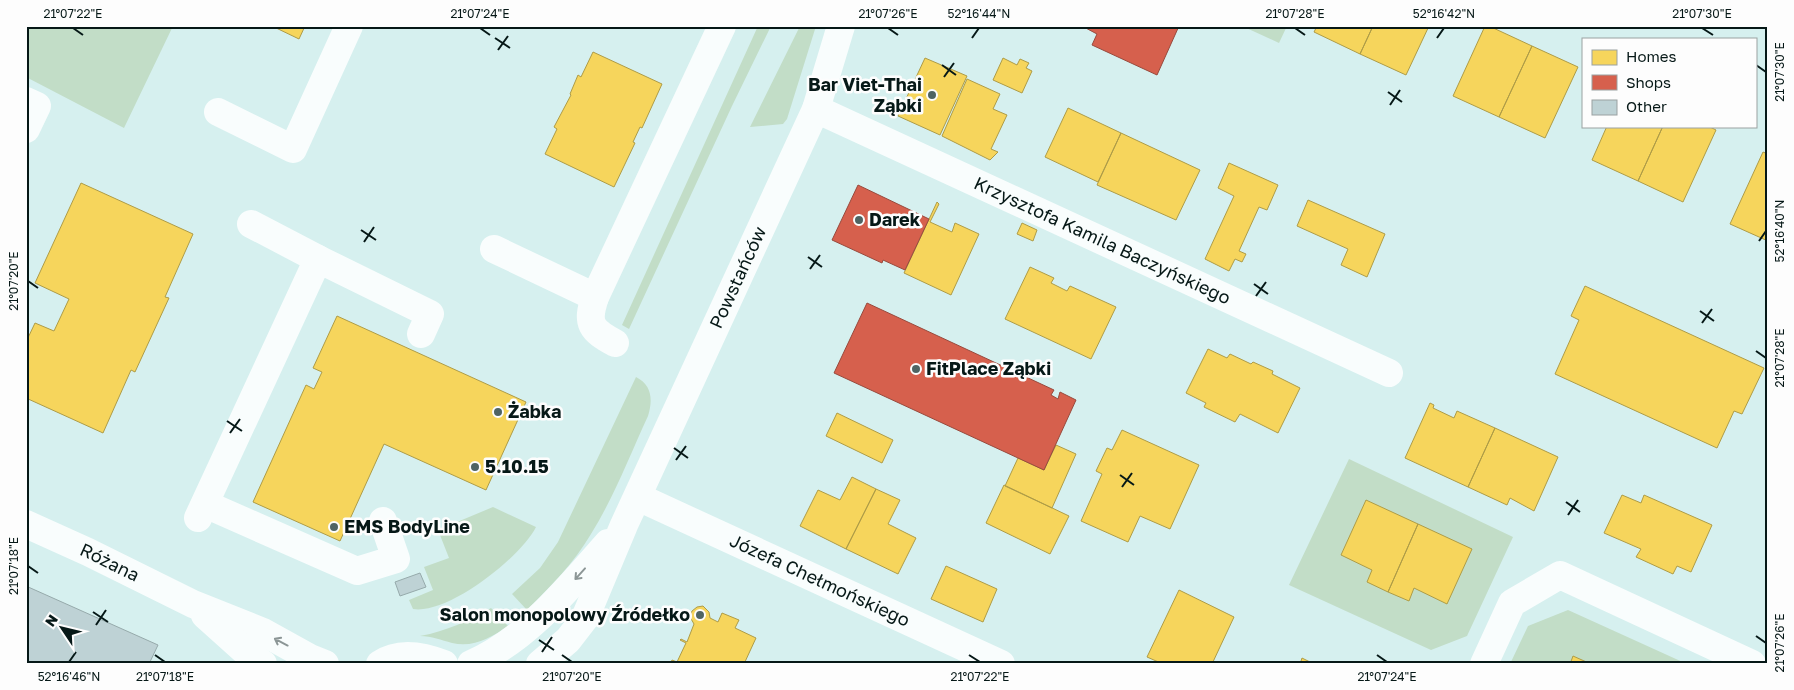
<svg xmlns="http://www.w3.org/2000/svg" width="1794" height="690" viewBox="0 0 1794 690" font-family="'Golos Text',sans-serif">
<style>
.green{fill:#c2ddc7}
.homes{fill:#f6d55c;stroke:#ae9c47}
.shops{fill:#d6604d;stroke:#984a3d}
.building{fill:#bed2d5;stroke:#96aaab}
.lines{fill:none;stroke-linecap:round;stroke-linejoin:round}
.minor{stroke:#f9fdfd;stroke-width:28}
.tertiary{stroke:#f9fdfd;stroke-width:28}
.oneway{stroke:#8c9696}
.ticks{fill:none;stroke:#061817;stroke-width:2}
.poi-dot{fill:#4f6463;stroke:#fdfdfd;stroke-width:2}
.labels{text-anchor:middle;stroke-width:5;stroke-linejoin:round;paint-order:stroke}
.poi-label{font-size:18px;font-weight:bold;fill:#061817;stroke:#fdfdfd;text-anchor:start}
.street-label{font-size:18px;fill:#061817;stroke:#fdfdfd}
.neatline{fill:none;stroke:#061817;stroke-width:2}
.ticks-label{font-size:12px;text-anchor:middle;fill:#061817}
</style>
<rect width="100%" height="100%" fill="#d6f0ef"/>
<path class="green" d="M 26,26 L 173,26 L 124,128 L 26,77 Z
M 758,26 L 771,26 L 732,106 L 629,329 L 622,325 Z
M 800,26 L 816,26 L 787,119 L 783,124 L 750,127 Z
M 1242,26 L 1287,26 L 1279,43 Z
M 636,377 C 652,385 653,400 648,416 C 630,455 614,497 591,534 C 574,563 551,586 527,610 L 512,594 L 540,568 L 558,542 Z
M 1349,459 L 1513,537 L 1467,636 L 1431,650 L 1289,585 Z
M 493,507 L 536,527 C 521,557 448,615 413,609 L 409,600 L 433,590 L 424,567 L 449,558 L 438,530 Z
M 491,608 L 508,626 C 491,638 473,648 452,643 C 441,640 432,636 420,636 C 447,631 468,621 491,608 Z
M 1568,610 L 1687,664 L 1510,664 L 1528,626 Z"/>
<path class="homes" d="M 272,26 L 305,26 L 299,39 Z
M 1317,26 L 1373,26 L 1360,54 L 1314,32 Z
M 1373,26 L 1429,26 L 1406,75 L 1360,54 Z
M 1485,26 L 1489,26 L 1532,46 L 1499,117 L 1453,96 Z
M 1532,46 L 1578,67 L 1545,138 L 1499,117 Z
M 593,52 L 662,84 L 642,128 L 640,127 L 633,142 L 635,143 L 614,187 L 545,154 L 557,129 L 554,127 L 571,95 L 570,94 L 578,75 L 581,77 Z
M 925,58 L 967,76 L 940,135 L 898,116 Z
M 1003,58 L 1017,65 L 1020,59 L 1029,63 L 1026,68 L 1032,71 L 1022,93 L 993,80 Z
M 967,79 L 1000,94 L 993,109 L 1007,115 L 991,149 L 998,152 L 990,160 L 942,136 Z
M 1068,108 L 1121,133 L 1098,182 L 1045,157 Z
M 1607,126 L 1663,126 L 1638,181 L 1592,160 Z
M 1663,126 L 1708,126 L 1716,130 L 1683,202 L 1638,181 Z
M 1121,133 L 1200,170 L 1176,220 L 1097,185 Z
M 1763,152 L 1768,154 L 1768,241 L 1730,224 Z
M 1229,163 L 1278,185 L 1267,210 L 1259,207 L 1239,251 L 1246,254 L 1242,262 L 1235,259 L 1229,271 L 1205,259 L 1234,196 L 1218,188 Z
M 81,183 L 193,234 L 165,297 L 169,298 L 135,372 L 131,370 L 103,433 L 26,398 L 26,342 L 35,323 L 54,331 L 69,299 L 35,283 Z
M 1308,200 L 1385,234 L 1367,277 L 1341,265 L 1348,249 L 1297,226 Z
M 937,202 L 939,204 L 930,222 L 952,232 L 955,223 L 979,234 L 951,295 L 904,273 Z
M 1022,223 L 1037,230 L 1033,241 L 1017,234 Z
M 1030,267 L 1054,278 L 1051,283 L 1067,291 L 1070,286 L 1116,307 L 1091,359 L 1005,319 Z
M 1585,286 L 1764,368 L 1742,414 L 1734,411 L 1717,448 L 1555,374 L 1579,320 L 1571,316 Z
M 337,316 L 526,402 L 486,490 L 384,444 L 340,541 L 253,502 L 306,385 L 314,389 L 322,372 L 313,368 Z
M 1208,349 L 1227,358 L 1230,354 L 1251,364 L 1253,362 L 1273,371 L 1272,374 L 1300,388 L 1278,433 L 1240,414 L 1235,422 L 1204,407 L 1206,403 L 1186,393 Z
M 1430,403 L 1434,405 L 1433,408 L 1454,418 L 1457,411 L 1495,428 L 1468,487 L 1405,458 Z
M 837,413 L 893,440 L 882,463 L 826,436 Z
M 1495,428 L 1558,457 L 1534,511 L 1510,498 L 1507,505 L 1468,487 Z
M 1122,430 L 1199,465 L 1170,529 L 1140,516 L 1128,542 L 1081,521 L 1102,474 L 1096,471 L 1107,448 L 1112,450 Z
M 1056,445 L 1076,454 L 1052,508 L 1005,486 L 1018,458 L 1044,470 Z
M 852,477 L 876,489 L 846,549 L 800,526 L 818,490 L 840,500 Z
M 1004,485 L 1069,516 L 1050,554 L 986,523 Z
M 876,489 L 900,500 L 888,524 L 916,538 L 898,574 L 846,549 Z
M 1622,495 L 1641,503 L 1644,495 L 1712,525 L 1691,572 L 1677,566 L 1673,574 L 1636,557 L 1641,549 L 1604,533 Z
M 1366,500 L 1418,524 L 1388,592 L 1367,582 L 1372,570 L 1341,555 Z
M 1418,524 L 1472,549 L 1447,604 L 1414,588 L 1409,601 L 1388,592 Z
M 946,566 L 997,589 L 983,622 L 931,599 Z
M 1179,590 L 1234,617 L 1212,664 L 1163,664 L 1147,657 Z
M 703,606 L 709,612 L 710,618 L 718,622 L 722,613 L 739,620 L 735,628 L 756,638 L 744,664 L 670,664 L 672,660 L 677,662 L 686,643 L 680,640 L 681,639 L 687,642 L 694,624 L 690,617 L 692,611 L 697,607 Z
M 1573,656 L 1591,664 L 1570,664 Z
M 1302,658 L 1314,664 L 1300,664 Z"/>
<path class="shops" d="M 1082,26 L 1179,26 L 1157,75 L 1092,45 L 1097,34 Z
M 858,185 L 929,219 L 905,270 L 883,260 L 882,263 L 832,240 Z
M 867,303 L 1054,390 L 1051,395 L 1058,399 L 1060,392 L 1076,400 L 1044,470 L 834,373 Z"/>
<path class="building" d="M 420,573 L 426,587 L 400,596 L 395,582 Z
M 26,586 L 158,645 L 149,664 L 26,664 Z"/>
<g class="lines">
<g class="minor">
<path d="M 26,101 L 37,106 L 26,129"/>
<path id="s1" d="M 816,109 L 1389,373"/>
<path d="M 218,112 L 293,149 L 349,26"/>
<path d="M 251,224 L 318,259"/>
<path d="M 494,249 L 595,297"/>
<path d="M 615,343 C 591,330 586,324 595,297 L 722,26"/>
<path id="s2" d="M 638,497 L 1001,664"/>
<path d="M 205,504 L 357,571 L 396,559 L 383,521"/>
<path d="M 198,518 L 318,259 L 430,314 L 421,334"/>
<path id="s3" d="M 26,524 L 88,552 L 193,604 L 263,632 L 310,658 L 325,664"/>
<path d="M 205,615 L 244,650 L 263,664"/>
<path d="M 1484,664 L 1512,603 L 1560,575 L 1752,664"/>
</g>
<g class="tertiary">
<path d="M 380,664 C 399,651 424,656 444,664"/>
<path d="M 471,664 C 528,639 568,588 608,543"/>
<path id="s4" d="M 540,664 L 568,640 L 585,618 L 624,525 L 816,109 L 841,26"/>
</g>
</g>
<defs><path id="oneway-shaft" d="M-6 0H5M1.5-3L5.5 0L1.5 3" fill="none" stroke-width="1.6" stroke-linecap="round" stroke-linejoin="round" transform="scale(1.25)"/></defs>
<g class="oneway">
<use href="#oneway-shaft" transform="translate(580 574) rotate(132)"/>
<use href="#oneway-shaft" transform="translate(281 642) rotate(-152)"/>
</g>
<path class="ticks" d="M 73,28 L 83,35M 480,28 L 490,35M 888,28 L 898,35M 1295,28 L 1305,35M 1702,28 L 1713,35M 495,38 L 510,48M 972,38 L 979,28M 1437,38 L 1444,28M 498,50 L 508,36M 942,65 L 956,75M 1756,65 L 1766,72M 944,77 L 954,63M 1388,92 L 1402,102M 1390,105 L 1400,90M 361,230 L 376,240M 1759,241 L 1766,231M 364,242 L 374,227M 808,257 L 822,267M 810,269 L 820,255M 28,281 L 38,288M 1254,284 L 1268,294M 1256,296 L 1266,282M 1700,311 L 1714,321M 1702,323 L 1712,309M 1756,351 L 1766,358M 227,421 L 242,431M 230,433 L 240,419M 674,448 L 688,458M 676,460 L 686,446M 1120,475 L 1134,485M 1122,487 L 1132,473M 1566,502 L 1580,512M 1568,515 L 1578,500M 28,566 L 38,573M 93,612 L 108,622M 96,625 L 106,610M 1756,636 L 1766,643M 539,640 L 554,650M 542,652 L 552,637M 155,655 L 165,662M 562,655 L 572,662M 969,655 L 980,662M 1377,655 L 1387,662M 69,662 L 76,652"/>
<g class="poi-dot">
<circle cx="932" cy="95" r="5"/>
<circle cx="859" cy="220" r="5"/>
<circle cx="916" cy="369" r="5"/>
<circle cx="498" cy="412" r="5"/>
<circle cx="475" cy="467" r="5"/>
<circle cx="334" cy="527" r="5"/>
<circle cx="700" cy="615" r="5"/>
</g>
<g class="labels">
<g class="poi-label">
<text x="922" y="91" text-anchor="end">Bar Viet-Thai<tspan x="922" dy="21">Ząbki</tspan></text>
<text x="869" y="226">Darek</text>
<text x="926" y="375">FitPlace Ząbki</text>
<text x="508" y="418">Żabka</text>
<text x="485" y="473">5.10.15</text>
<text x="344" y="533">EMS BodyLine</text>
<text x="690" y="621" text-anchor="end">Salon monopolowy Źródełko</text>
</g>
<g class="street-label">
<text dy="6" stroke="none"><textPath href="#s1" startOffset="315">Krzysztofa Kamila Baczyńskiego</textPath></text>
<text dy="6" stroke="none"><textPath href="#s4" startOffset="438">Powstańców</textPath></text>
<text dy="6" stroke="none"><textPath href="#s3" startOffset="92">Różana</textPath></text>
<text dy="6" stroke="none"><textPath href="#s2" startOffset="200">Józefa Chełmońskiego</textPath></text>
</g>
</g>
<rect width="1794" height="690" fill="none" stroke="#fdfdfd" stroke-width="55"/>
<rect x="1582" y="38" width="175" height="90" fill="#fdfdfd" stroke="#9aa1a1"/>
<rect x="1592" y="50" width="25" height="15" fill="#f6d55c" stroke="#9aa1a1"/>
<text x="1626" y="62" font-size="15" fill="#061817">Homes</text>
<rect x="1592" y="75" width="25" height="15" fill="#d6604d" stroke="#9aa1a1"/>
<text x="1626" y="88" font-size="15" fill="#061817">Shops</text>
<rect x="1592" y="100" width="25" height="15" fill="#bed2d5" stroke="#9aa1a1"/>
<text x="1626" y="112" font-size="15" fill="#061817">Other</text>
<g transform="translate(62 628) rotate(305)" stroke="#fdfdfd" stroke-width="4" paint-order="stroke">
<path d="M0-4L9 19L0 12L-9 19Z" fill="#061817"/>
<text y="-8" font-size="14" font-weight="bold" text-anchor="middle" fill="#061817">N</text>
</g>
<rect x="28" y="28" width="1738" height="634" class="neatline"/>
<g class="ticks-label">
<text x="73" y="18">21°07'22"E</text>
<text x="480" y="18">21°07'24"E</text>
<text x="888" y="18">21°07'26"E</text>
<text x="979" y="18">52°16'44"N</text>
<text x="1295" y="18">21°07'28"E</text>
<text x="1444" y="18">52°16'42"N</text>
<text x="1702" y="18">21°07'30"E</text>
<text transform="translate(1780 72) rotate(-90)" y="4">21°07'30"E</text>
<text transform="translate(1780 231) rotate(-90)" y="4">52°16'40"N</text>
<text transform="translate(14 281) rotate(-90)" y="4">21°07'20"E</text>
<text transform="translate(1780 358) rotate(-90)" y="4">21°07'28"E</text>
<text transform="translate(14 566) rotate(-90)" y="4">21°07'18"E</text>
<text transform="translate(1780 643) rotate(-90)" y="4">21°07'26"E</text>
<text x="69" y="681">52°16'46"N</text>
<text x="165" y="681">21°07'18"E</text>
<text x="572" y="681">21°07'20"E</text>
<text x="980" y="681">21°07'22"E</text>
<text x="1387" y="681">21°07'24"E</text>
</g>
</svg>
